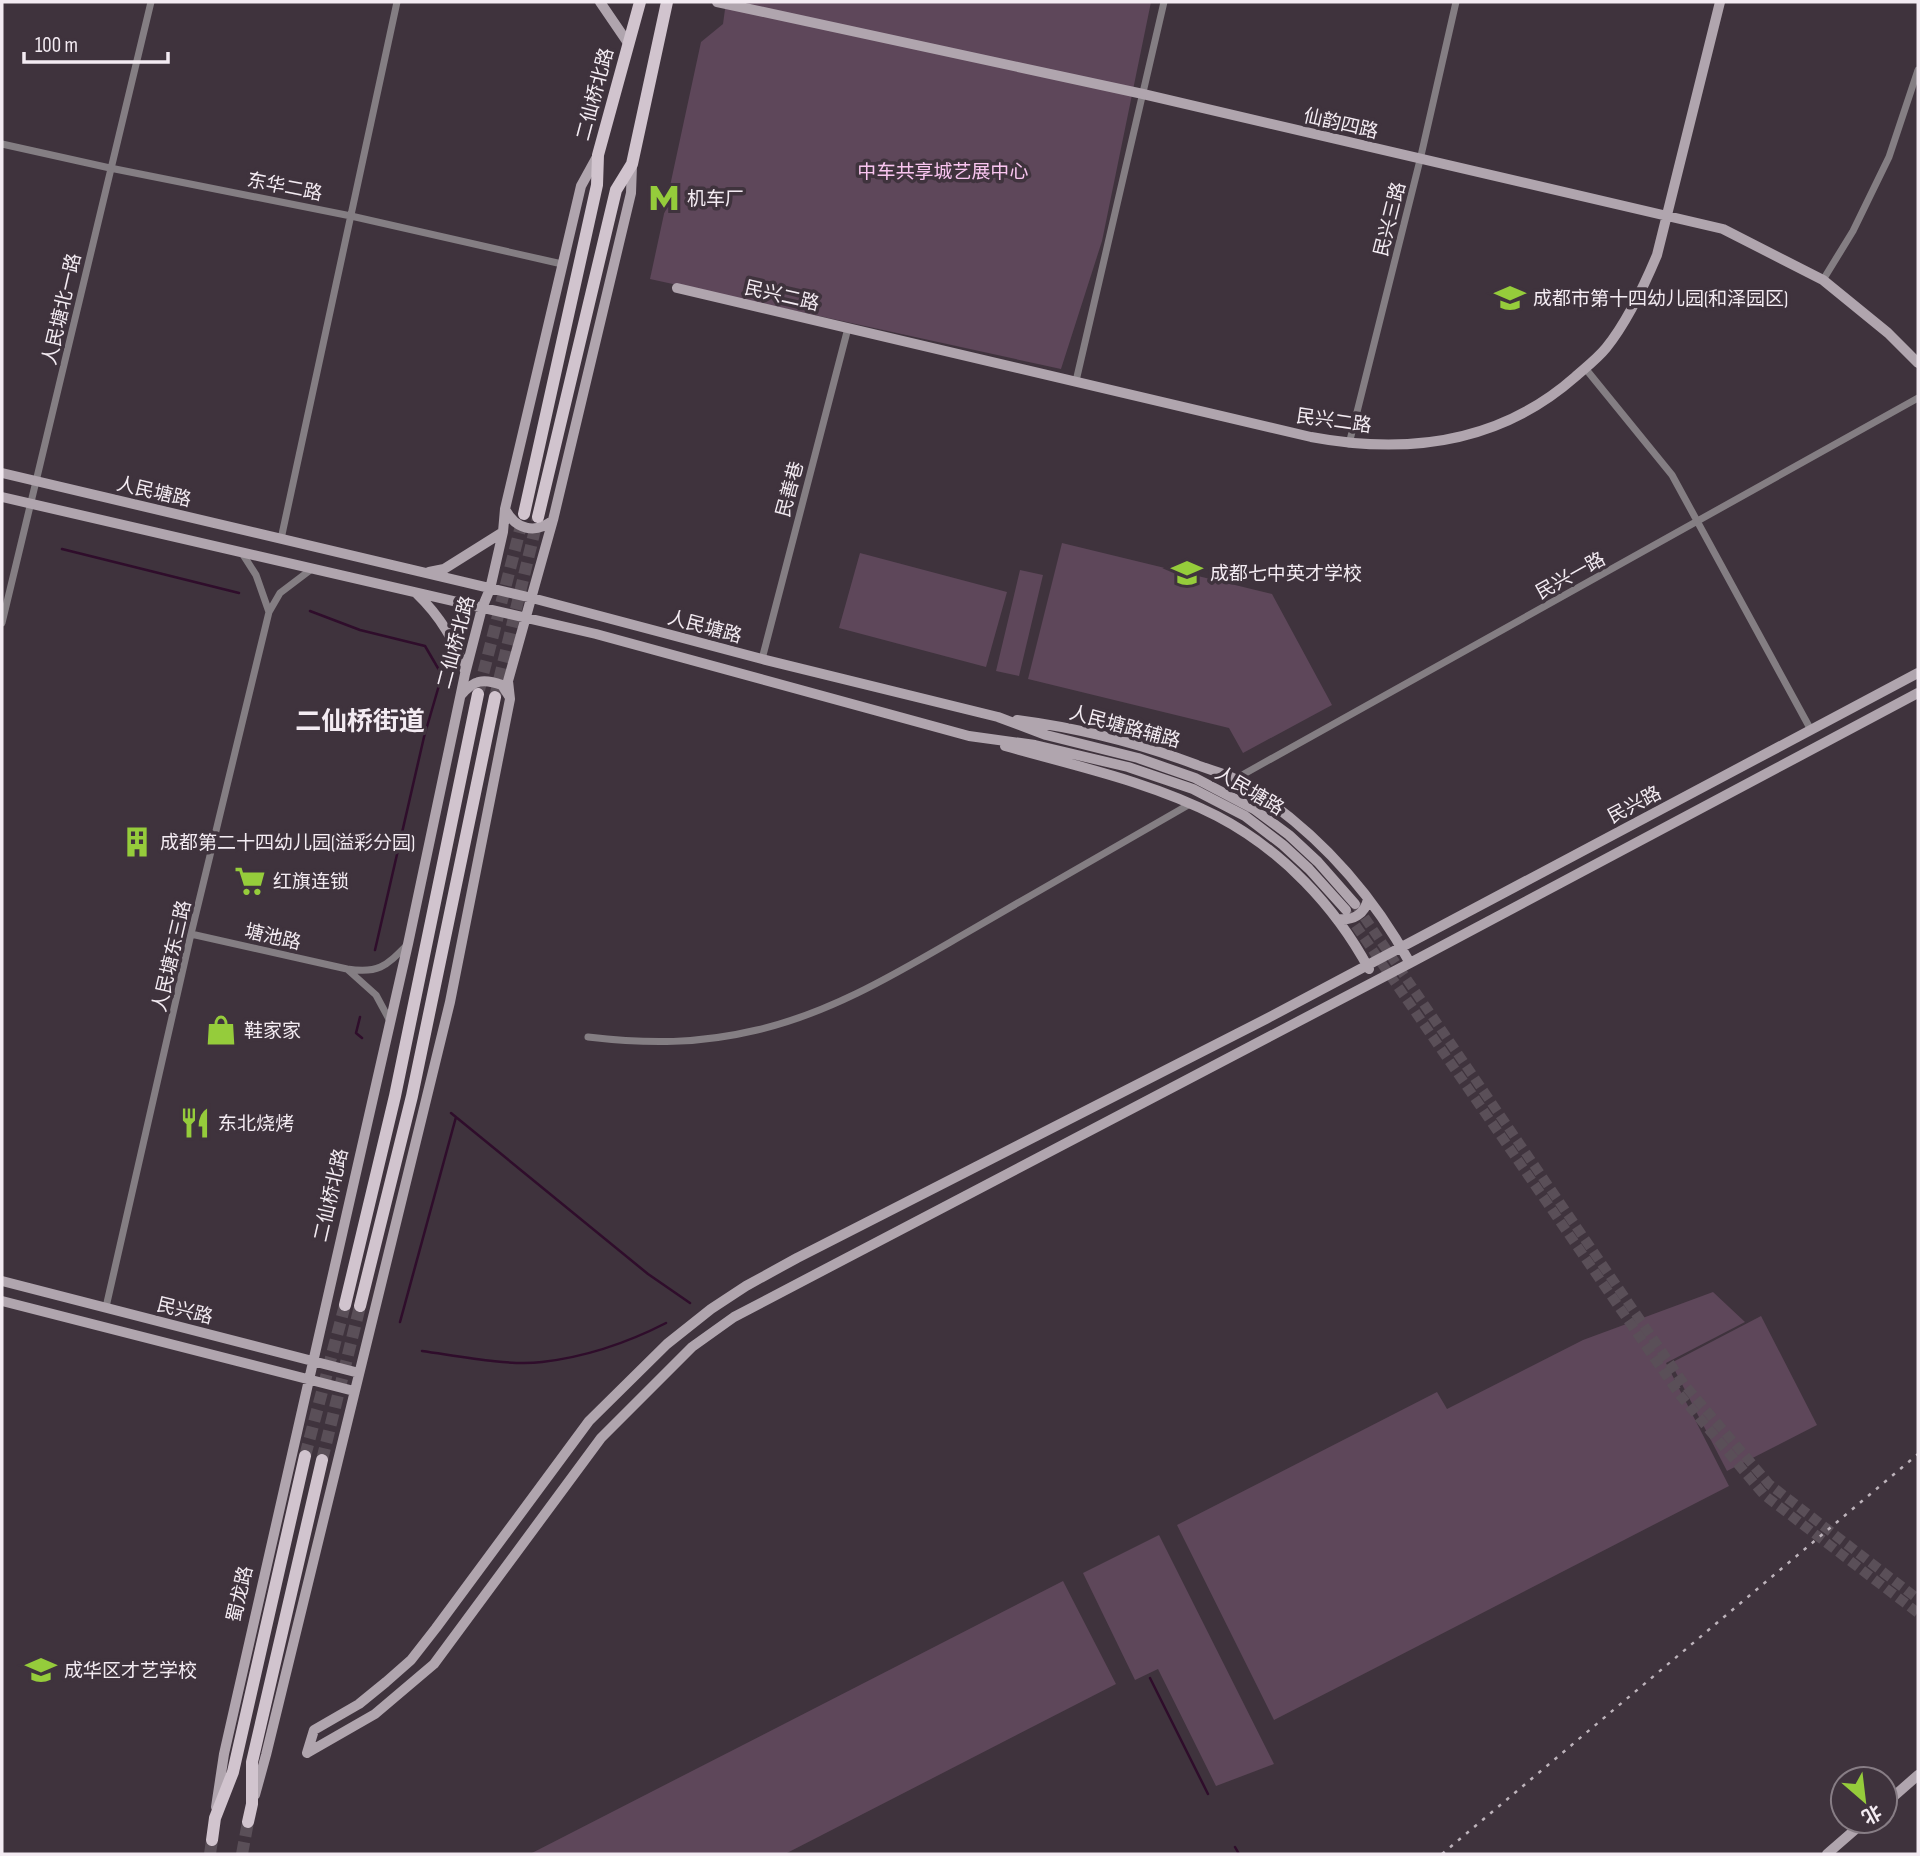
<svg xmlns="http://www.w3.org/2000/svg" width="1920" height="1856" viewBox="0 0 1920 1856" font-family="'Sofia Sans Condensed','Noto Sans SC',sans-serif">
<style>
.green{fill:#5e475a}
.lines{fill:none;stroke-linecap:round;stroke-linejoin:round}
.stream{stroke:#2f0d2b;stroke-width:2.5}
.secondary-tunnel{stroke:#5a4f58;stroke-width:10;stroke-dasharray:10 5;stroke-linecap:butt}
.primary-tunnel{stroke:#5a4f58;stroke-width:12;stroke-dasharray:12 6;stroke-linecap:butt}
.street{stroke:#847e83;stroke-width:7}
.secondary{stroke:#b0a5ae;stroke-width:10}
.primary{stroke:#d1c4ce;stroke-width:12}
.rail{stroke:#bdb3bb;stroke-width:2.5;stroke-dasharray:3.5 7;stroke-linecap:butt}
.labels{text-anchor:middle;stroke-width:7;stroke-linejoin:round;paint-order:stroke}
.street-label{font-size:19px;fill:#f3ebf2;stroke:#3f333d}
.park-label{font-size:19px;fill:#f9c5f0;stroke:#3f333d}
.poi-label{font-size:19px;fill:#f3ebf2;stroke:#3f333d;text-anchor:start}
.district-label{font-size:26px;font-weight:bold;fill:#f3ebf2;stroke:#3f333d}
</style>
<rect width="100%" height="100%" fill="#3f333d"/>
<path class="green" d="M 726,2 L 1151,2 L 1102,241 L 1061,369 L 650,279 L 701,42 L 723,24 Z
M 1062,543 L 1272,594 L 1332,705 L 1243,753 L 1229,728 L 1028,679 Z
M 860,553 L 1007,592 L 986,667 L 839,628 Z
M 1020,570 L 1043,575 L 1019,676 L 996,671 Z
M 1713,1292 L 1745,1322 L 1666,1363 L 1729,1486 L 1274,1720 L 1177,1525 L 1437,1392 L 1447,1409 L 1583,1340 Z
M 1761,1316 L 1817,1425 L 1727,1471 L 1671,1363 Z
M 1159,1535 L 1274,1764 L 1216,1786 L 1158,1669 L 1135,1680 L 1083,1573 Z
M 1063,1581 L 1116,1684 L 785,1854 L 530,1854 Z"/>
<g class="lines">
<path class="stream" d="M 62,549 L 239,593
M 310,611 L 360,630 L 425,646 L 442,675 L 424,737 L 375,950
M 360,1017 L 356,1033 L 362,1038
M 451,1113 L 648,1274 L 690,1303
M 400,1322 L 456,1117
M 422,1351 C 458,1356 506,1366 542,1362 C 585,1357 627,1343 666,1323
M 1150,1678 L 1208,1794
M 1235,1847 L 1239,1854"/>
<path class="secondary-tunnel" d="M 1356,905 L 1684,1384 L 1769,1484 L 1918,1599
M 1347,913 L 1679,1394 L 1764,1495 L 1918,1613"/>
<path class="primary-tunnel" d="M 479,690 L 523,518
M 495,697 L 538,517
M 305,1456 L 345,1305
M 322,1460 L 360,1306
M 210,1854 L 212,1840
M 242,1854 L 248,1822"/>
<path class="street" d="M 2,144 L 110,168 L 351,216 L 562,264
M 1823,280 L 1853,231 L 1889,157 L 1918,70
M 1585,368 L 1672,475 L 1811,730
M 1076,381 L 1164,2
M 1349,444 L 1420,160 L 1456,2
M 281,539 L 397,2
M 242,553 L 256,575 L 269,612 L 280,593 L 313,568
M 2,623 L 151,2
M 762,659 L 848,328
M 1235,779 L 1918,398
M 191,934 L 347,969
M 390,1021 L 376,995 L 347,969 C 379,974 386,966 407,945
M 588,1037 C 648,1044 699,1044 757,1030 C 835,1012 905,968 973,929 C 1045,887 1117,846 1190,804
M 106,1307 L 191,934 L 269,612"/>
<path class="secondary" d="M 600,2 L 628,43
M 717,2 L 1143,94 L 1723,229 L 1823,280 L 1888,333 L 1918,363
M 677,288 L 1311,437 C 1407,455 1499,444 1575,377 C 1585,368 1597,359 1606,348 C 1627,322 1644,286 1657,255 L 1720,2
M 2,473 L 532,598 L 762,659 L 998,717 L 1046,735 L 1138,758 L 1195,778 L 1254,809 L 1289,835 L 1318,862 L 1355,904
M 2,497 L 596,634 L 969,736 L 1035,745 L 1128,767 L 1193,789 L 1245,816 L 1283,845 L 1309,869 L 1346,910
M 505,509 C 515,529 535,535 553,520
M 429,572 L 444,569 L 503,532
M 417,594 C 438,614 457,643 465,671
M 461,695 C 474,680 483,678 502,685 L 509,696
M 1017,720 C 1079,728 1139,743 1197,765 C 1209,770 1225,773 1237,780 C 1310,825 1369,888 1410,963
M 1005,746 C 1076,766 1151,782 1217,816 C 1282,850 1335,906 1369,969
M 1338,919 C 1353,921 1365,914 1368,899
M 2,1281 L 359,1373
M 2,1301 L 354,1391
M 307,1753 L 314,1730 L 359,1704 L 386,1682 L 411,1660 L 436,1628 L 589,1421 L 667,1344 L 711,1309 L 746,1286 L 797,1258 L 1266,1019 L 1918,673
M 307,1753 L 375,1714 L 434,1664 L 601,1438 L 692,1347 L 734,1317 L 1410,963 L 1918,693
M 255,1795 L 266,1755 L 450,1002 L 510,699 L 508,681 L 553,520 L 631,193 L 632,165
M 1885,1804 L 1918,1775
M 216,1807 L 224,1754 L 408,944 L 465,674 L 482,608 L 490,589 L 503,532 L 505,509 L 581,186 L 598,155
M 1827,1854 L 1865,1821"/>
<path class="primary" d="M 524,514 L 597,185 L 598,155 L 640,2
M 538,517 L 616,190 L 632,164 L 667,2
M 345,1305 L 395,1096 L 478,694
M 360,1306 L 412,1096 L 495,697
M 248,1822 L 252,1804 L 252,1762 L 322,1460
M 212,1840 L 215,1818 L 233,1772 L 305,1456"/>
<path class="rail" d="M 1442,1854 L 1918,1454"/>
</g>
<defs>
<g id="metro-bare" transform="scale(2.415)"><path d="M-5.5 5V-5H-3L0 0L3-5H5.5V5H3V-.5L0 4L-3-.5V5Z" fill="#95cc3b" stroke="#3f333d" stroke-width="2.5" paint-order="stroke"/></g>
<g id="school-bare" transform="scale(2.415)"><path d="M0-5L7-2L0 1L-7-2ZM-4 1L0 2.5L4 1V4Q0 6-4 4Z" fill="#95cc3b" stroke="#3f333d" stroke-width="2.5" paint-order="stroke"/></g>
<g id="building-bare" transform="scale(2.415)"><path d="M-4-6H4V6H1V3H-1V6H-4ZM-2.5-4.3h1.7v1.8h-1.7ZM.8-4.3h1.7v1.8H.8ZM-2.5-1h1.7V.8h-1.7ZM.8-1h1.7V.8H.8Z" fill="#95cc3b" stroke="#3f333d" stroke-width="2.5" paint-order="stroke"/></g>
<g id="supermarket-bare" transform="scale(2.415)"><path d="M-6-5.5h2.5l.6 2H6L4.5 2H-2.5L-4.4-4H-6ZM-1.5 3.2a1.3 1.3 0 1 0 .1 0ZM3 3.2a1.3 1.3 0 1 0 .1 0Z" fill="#95cc3b" stroke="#3f333d" stroke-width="2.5" paint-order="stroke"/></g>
<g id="shop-bare" transform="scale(2.415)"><path d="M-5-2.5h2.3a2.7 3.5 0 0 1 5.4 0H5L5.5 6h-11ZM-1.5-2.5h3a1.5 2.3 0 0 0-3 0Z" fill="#95cc3b" stroke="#3f333d" stroke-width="2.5" paint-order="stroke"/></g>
<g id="restaurant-bare" transform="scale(2.415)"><path d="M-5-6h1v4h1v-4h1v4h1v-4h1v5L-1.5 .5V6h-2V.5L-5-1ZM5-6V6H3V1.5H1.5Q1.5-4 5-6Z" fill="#95cc3b" stroke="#3f333d" stroke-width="2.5" paint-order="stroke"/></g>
</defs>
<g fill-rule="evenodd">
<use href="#metro-bare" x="664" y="198"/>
<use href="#school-bare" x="1510" y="298"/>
<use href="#school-bare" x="1187" y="573"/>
<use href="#building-bare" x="137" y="842"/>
<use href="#supermarket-bare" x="250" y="881"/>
<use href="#shop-bare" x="221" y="1030"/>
<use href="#restaurant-bare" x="195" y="1123"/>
<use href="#school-bare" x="41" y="1670"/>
</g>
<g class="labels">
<g class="street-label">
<text transform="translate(594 94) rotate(-75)" y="7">二仙桥北路</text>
<text transform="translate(1341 123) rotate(13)" y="7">仙韵四路</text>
<text transform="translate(285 186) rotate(11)" y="7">东华二路</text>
<text transform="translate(1389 219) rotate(-76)" y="7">民兴三路</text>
<text transform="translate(782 295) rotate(13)" y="7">民兴二路</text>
<text transform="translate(61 309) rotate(-77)" y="7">人民塘北一路</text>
<text transform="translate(1334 420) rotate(8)" y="7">民兴二路</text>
<text transform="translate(789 489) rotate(-75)" y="7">民善巷</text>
<text transform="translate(154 491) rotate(13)" y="7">人民塘路</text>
<text transform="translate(1570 575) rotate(-29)" y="7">民兴一路</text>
<text transform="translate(705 626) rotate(15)" y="7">人民塘路</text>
<text transform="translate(455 642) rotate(-75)" y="7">二仙桥北路</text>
<text transform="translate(1125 726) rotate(15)" y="7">人民塘路辅路</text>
<text transform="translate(1250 790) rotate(31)" y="7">人民塘路</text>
<text transform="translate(1634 804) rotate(-28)" y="7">民兴路</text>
<text transform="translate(273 936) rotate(13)" y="7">塘池路</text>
<text transform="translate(171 956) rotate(-77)" y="7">人民塘东三路</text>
<text transform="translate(330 1195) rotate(-77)" y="7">二仙桥北路</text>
<text transform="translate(185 1310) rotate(14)" y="7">民兴路</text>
<text transform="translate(239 1594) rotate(-77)" y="7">蜀龙路</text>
</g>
<g class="park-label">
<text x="943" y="178">中车共享城艺展中心</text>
</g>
<g class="poi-label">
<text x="687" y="205">机车厂</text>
<text x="1533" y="305">成都市第十四幼儿园(和泽园区)</text>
<text x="1210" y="580">成都七中英才学校</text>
<text x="160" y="849">成都第二十四幼儿园(溢彩分园)</text>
<text x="273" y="888">红旗连锁</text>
<text x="244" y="1037">鞋家家</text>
<text x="218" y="1130">东北烧烤</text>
<text x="64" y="1677">成华区才艺学校</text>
</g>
<g class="district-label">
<text x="360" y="730">二仙桥街道</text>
</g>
</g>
<rect width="1920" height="1856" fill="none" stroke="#f3ebf2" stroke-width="7"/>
<g transform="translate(1864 1800) rotate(152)"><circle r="33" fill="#3f333d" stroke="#877d85" stroke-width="2"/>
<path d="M0-5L12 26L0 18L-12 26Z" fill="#95cc3b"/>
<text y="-10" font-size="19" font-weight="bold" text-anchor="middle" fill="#f3ebf2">北</text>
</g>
<path d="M24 52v10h144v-10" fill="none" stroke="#f3ebf2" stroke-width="3.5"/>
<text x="35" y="52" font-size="21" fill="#f3ebf2" stroke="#3f333d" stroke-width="5" paint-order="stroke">100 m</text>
</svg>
